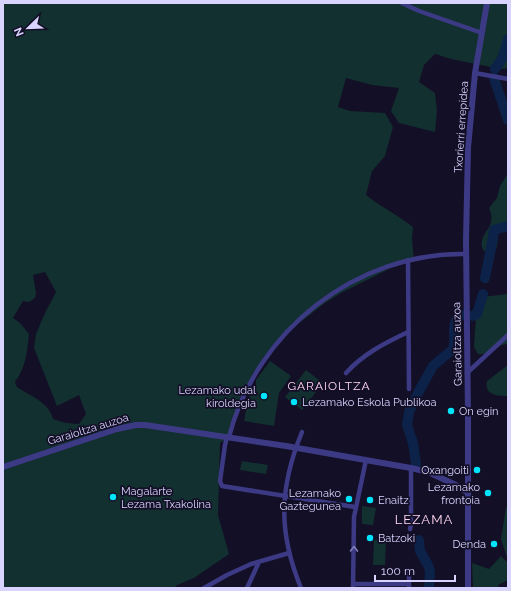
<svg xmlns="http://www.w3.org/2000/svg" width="511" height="591" viewBox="0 0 511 591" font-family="Raleway,sans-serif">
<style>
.green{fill:#12302f;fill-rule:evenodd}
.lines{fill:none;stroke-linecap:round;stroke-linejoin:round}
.river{stroke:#0c2248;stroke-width:10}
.minor{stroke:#3d3a85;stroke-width:4.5}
.tertiary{stroke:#3d3a85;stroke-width:6}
.oneway{stroke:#837fbc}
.poi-dot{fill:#00e5ff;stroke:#130f26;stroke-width:1.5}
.labels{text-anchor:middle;stroke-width:3.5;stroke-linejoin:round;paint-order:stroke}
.street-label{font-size:11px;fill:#d9d4ff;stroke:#130f26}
.poi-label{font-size:11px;fill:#d9d4ff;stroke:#130f26;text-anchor:end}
.neighbourhood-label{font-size:12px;letter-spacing:1px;fill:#ffd6f0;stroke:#130f26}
.quarter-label{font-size:13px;letter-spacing:1px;fill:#ffd6f0;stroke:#130f26}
</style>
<rect width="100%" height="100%" fill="#130f26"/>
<path class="green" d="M 3,3 L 508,3 L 508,68 L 495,70 L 491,67 L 451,59 L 435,54 L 424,65 L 419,82 L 435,93 L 437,111 L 435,132 L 399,123 L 391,111 L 399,88 L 372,85 L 346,78 L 338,107 L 350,111 L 385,113 L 393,127 L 385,156 L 372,171 L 366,195 C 381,207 398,215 413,227 L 412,239 L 414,260 L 391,268 L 341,293 L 325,303 L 285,334 L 273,345 L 259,365 L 239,400 L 231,436 L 220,443 L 218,515 L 229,554 L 194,578 L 177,585 L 174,588 L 3,588 ZM 45,272 L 56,292 L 45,313 L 36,334 L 34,348 L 57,406 L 79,395 L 86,414 L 79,424 L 66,423 L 53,419 C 49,402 30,396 17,387 L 15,382 C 26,367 27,352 29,334 L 20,323 L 13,318 L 23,301 L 29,302 L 35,298 L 36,293 L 33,275 Z
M 508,151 L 508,227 L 497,230 C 497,236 499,244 496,249 C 493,256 483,253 482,247 C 479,231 498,229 489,208 L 497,198 L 500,186 L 507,175 Z
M 508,294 L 508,344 C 497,344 489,356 478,354 L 474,347 L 476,316 L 478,313 L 482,297 Z
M 270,361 L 291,376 L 279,393 L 274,426 L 244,421 L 248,399 L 256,387 L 256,380 Z
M 508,365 L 508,396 C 497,396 484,395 487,381 Z
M 306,370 L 323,383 L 302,410 L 285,397 Z
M 242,461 L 268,465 L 266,474 L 240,470 Z
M 362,506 L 376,508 L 373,525 L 362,524 Z
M 506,507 L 508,507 L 508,561 L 501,539 Z
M 374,540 L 386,540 L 385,565 L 373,565 Z
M 501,556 L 508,563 L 508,580 L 498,585 L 499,588 L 473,588 L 472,563 L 489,569 Z"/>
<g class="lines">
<path class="river" d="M 495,69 L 503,57 L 508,39
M 494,78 L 508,120
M 485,278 C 488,262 492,246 494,230 L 508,226
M 472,316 L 477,314 L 483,294
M 416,464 L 413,443 L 407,425 L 409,412 L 419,391 L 433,366 L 453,349 C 457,338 449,323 461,315
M 419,540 L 420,551 L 428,565 L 430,571 L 429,588"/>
<path class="minor" d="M 402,3 L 419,11 L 482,33
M 475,73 L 508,79
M 408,260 L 409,389
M 346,373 C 363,354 385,343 408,332
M 467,373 L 508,335
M 227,437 L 225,445 L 220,481 L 222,486 L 355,507
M 229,437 C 256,331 356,252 466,254
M 410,529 L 411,524 L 411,468
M 353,584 L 409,584
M 204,588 L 227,575 L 251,564 L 289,553
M 247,588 L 259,562
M 301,588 C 278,532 279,488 302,432
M 353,588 L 354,517 L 366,460
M 409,588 L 409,571"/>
<path class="tertiary" d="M 3,467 L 117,429 L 136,425 L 145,425 L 286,446 L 411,468 L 428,472 L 456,485 L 468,493
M 468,588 L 468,417 L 466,240 L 468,148 L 475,73 L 487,3"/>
</g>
<defs><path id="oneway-chevron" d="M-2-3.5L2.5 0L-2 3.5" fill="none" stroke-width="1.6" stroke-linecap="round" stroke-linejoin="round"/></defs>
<use class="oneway" href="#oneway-chevron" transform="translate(354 549) rotate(-89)"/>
<g class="poi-dot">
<circle cx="264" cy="396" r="4"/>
<circle cx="294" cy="402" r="4"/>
<circle cx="451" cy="411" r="4"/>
<circle cx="477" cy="470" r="4"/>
<circle cx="488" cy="493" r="4"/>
<circle cx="113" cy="497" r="4"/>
<circle cx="349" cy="499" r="4"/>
<circle cx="370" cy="500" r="4"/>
<circle cx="370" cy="538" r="4"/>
<circle cx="494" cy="544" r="4"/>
</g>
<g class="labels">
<g class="street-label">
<text transform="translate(461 127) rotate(-86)" y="4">Txorierri errepidea</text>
<text transform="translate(457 344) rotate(-91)" y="4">Garaioltza auzoa</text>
<text transform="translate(88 429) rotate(-17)" y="4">Garaioltza auzoa</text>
</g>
<g class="poi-label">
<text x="256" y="394">Lezamako udal<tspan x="256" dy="13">kiroldegia</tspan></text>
<text x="302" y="406" text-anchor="start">Lezamako Eskola Publikoa</text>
<text x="459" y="415" text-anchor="start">On egin</text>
<text x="469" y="474">Oxangoiti</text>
<text x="480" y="491">Lezamako<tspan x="480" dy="13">frontoia</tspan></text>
<text x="121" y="495" text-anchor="start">Magalarte<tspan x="121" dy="13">Lezama Txakolina</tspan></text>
<text x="341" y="497">Lezamako<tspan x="341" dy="13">Gaztegunea</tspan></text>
<text x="378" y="504" text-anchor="start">Enaitz</text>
<text x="378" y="542" text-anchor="start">Batzoki</text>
<text x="486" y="548">Denda</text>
</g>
<g class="neighbourhood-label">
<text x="329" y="390">GARAIOLTZA</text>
</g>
<g class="quarter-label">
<text x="424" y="524">LEZAMA</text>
</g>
</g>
<rect width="511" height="591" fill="none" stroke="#d9d4ff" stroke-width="8"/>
<g transform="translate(28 28) rotate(247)" stroke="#130f26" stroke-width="3" paint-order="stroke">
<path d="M0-3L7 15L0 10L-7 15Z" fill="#d9d4ff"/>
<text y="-6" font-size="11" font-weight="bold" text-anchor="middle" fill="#d9d4ff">N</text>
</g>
<path d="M375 575v6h80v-6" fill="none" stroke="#d9d4ff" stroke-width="2"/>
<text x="381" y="575" font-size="12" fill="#d9d4ff" stroke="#130f26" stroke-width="3" paint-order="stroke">100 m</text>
</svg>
